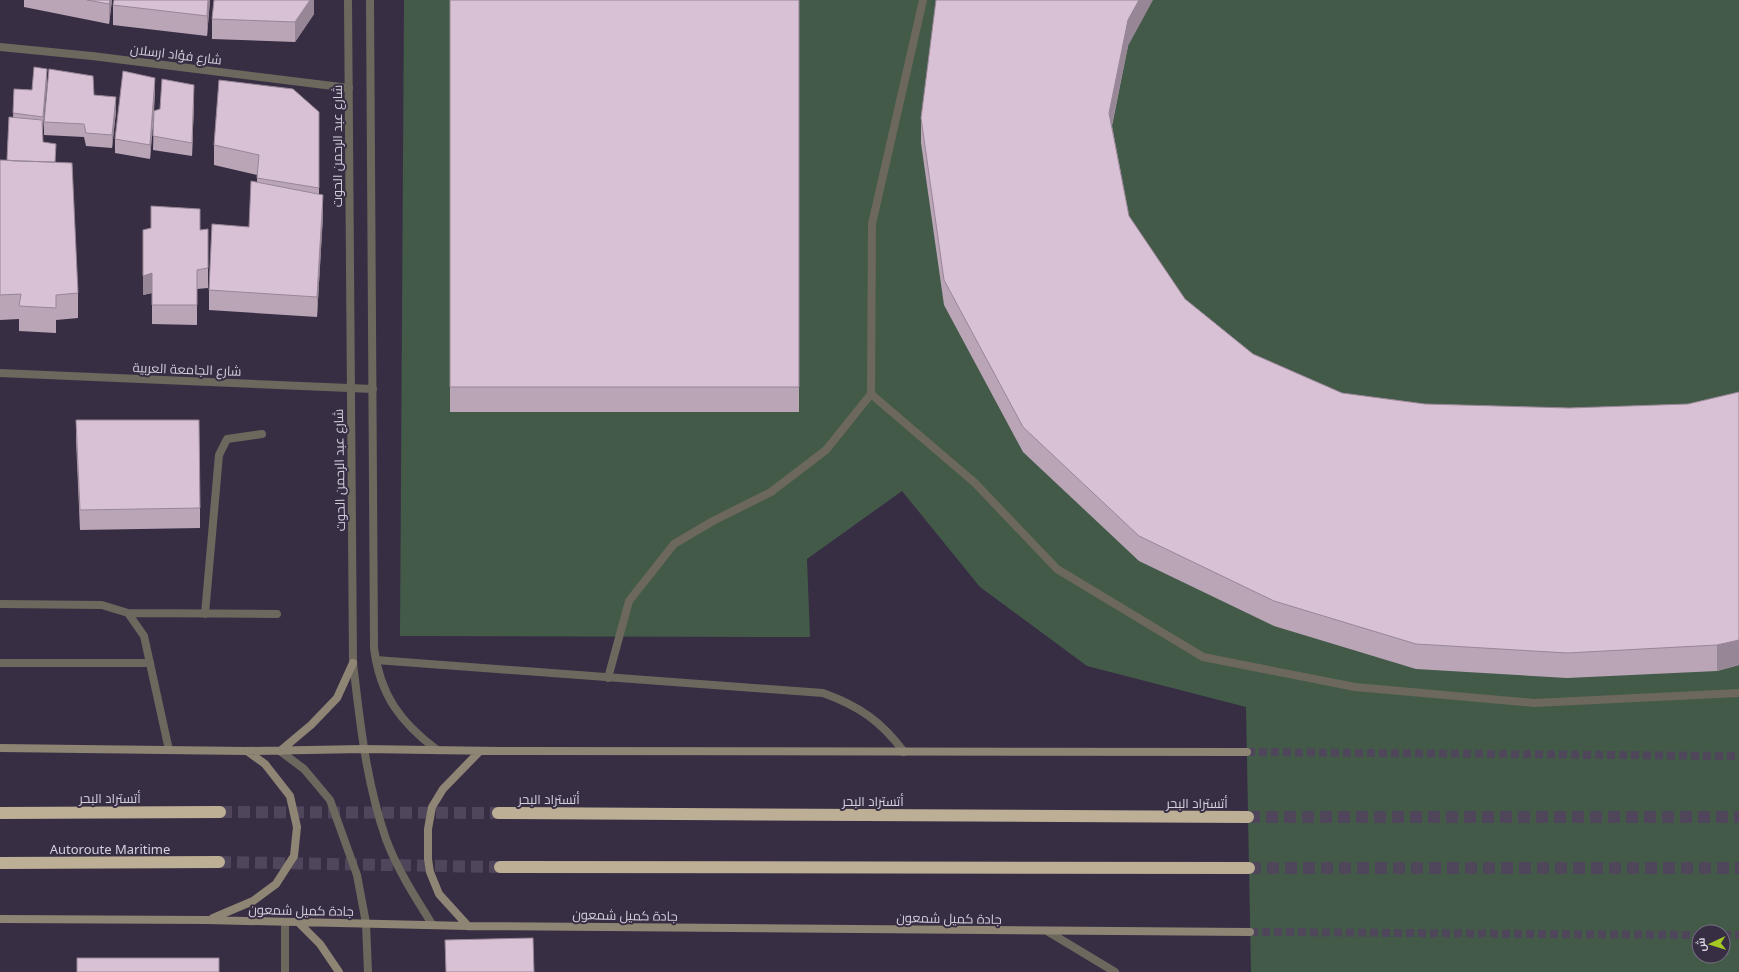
<svg xmlns="http://www.w3.org/2000/svg" width="1739" height="972" viewBox="0 0 1739 972" font-family="'Noto Sans',Cairo,sans-serif">
<style>
.pitch{fill:#435a49;fill-rule:evenodd}
.lines{fill:none;stroke-linecap:round;stroke-linejoin:round}
.secondary-tunnel{stroke:#4f465b;stroke-width:8;stroke-dasharray:8 4;stroke-linecap:butt}
.motorway-tunnel{stroke:#4f465b;stroke-width:12;stroke-dasharray:12 6;stroke-linecap:butt}
.service{stroke:#6d685d;stroke-width:8}
.minor{stroke:#6d685d;stroke-width:8}
.tertiary{stroke:#6d685d;stroke-width:8}
.secondary{stroke:#8e8574;stroke-width:8}
.motorway{stroke:#bdaf95;stroke-width:12}
.wall{fill:#baa5b7}
.shaded-wall{fill:#978695}
.building{fill:#d8c0d5;stroke:#978695}
.labels{text-anchor:middle;stroke-width:4;stroke-linejoin:round;paint-order:stroke}
.street-label{font-size:13px;fill:#d5d0de;stroke:#372e44}
</style>
<rect width="100%" height="100%" fill="#372e44"/>
<path class="pitch" d="M 404,0 L 1739,0 L 1739,972 L 1251,972 L 1246,707 L 1087,666 L 980,587 L 902,491 L 807,559 L 810,637 L 400,636 ZM 1699,932 L 1723,932 L 1723,956 L 1699,956 Z"/>
<g class="lines">
<path class="secondary-tunnel" d="M 1247,752 L 1739,756
M 1250,932 L 1699,935
M 1723,935 L 1739,935"/>
<path class="motorway-tunnel" d="M 220,812 L 498,813
M 1248,817 L 1739,817
M 219,862 L 500,867
M 1249,868 L 1739,868"/>
<path class="service" d="M 871,394 L 872,224 L 923,0
M 0,604 L 102,605 L 128,613 L 144,636 L 169,750
M 128,613 L 277,614
M 205,614 L 219,455 L 227,439 L 262,434
M 376,660 L 823,693 C 859,706 881,721 904,752
M 0,663 L 150,663
M 608,678 L 629,601 L 674,544 L 713,521 L 771,492 L 826,450 L 871,394 L 975,483 L 1057,569 L 1203,657 L 1355,687 L 1534,703 L 1739,693
M 285,972 L 285,922"/>
<path class="minor" d="M 0,47 L 92,56 L 349,88
M 0,373 L 373,389"/>
<path class="tertiary" d="M 348,0 L 353,663 C 360,722 366,782 386,839 C 397,869 415,897 432,924
M 370,0 L 374,648 C 380,695 400,722 437,750
M 280,751 L 304,769 L 330,800 L 357,875 L 366,923 L 368,972
M 1047,931 L 1115,972"/>
<path class="secondary" d="M 0,748 L 247,751 L 363,749 L 498,751 L 1247,752
M 280,751 L 311,725 L 337,698 L 353,663
M 213,918 L 253,901 L 276,884 L 294,856 L 297,827 L 290,796 L 265,764 L 247,751
M 0,919 L 207,920 L 468,926 L 1250,932
M 298,922 L 320,944 L 339,972
M 468,926 L 439,894 L 430,872 L 428,859 L 428,829 L 432,807 L 443,789 L 480,751"/>
<path class="motorway" d="M 0,813 L 220,812
M 498,813 L 1248,817
M 0,863 L 219,862
M 500,867 L 1249,868"/>
</g>
<path class="wall" d="M 24,0 L 112,0 L 109,24 L 24,7 Z
M 210,0 L 207,36 L 113,25 L 113,5 Z
M 314,0 L 314,14 L 295,42 L 212,39 L 212,19 Z
M 450,0 L 799,0 L 799,412 L 450,412 Z
M 1128,46 L 1112,126 L 1129,216 L 1185,299 L 1253,354 L 1342,393 L 1425,404 L 1569,408 L 1688,404 L 1739,392 L 1739,665 L 1717,671 L 1567,678 L 1416,669 L 1274,626 L 1139,561 L 1023,452 L 944,305 L 921,143 L 921,118 Z
M 47,83 L 42,131 L 43,142 L 56,163 L 78,293 L 78,318 L 56,320 L 56,333 L 19,331 L 19,319 L 0,320 L 0,160 L 7,160 L 9,117 L 13,118 L 14,89 L 32,90 Z
M 155,91 L 154,111 L 194,99 L 192,156 L 153,150 L 154,114 L 150,159 L 115,153 L 115,139 Z
M 94,95 L 116,111 L 112,148 L 86,146 L 84,137 L 44,135 L 44,122 Z
M 319,112 L 319,194 L 323,215 L 317,317 L 209,310 L 209,290 L 249,227 L 257,183 L 257,175 L 214,165 L 214,145 Z
M 200,230 L 208,249 L 208,288 L 197,289 L 197,325 L 152,324 L 152,293 L 143,295 Z
M 76,420 L 200,508 L 200,528 L 80,530 L 76,440 Z"/>
<path class="shaded-wall" d="M 110,0 L 112,0 L 109,24 L 109,4 Z
M 208,0 L 210,0 L 207,36 L 207,16 Z
M 310,0 L 314,0 L 314,14 L 295,42 L 295,22 Z
M 1139,0 L 1153,0 L 1128,46 L 1109,138 L 1109,113 L 1128,20 Z
M 47,69 L 47,83 L 43,131 L 43,117 Z
M 155,78 L 155,91 L 150,159 L 150,145 Z
M 194,85 L 194,99 L 192,156 L 192,143 Z
M 116,97 L 116,111 L 112,148 L 112,135 Z
M 323,195 L 323,215 L 317,317 L 317,297 Z
M 152,273 L 152,293 L 143,295 L 143,276 Z
M 1739,640 L 1739,665 L 1717,671 L 1717,645 Z"/>
<path class="building" d="M 87,0 L 110,0 L 109,4 Z
M 114,0 L 208,0 L 207,16 L 113,5 Z
M 214,0 L 310,0 L 295,22 L 212,19 Z
M 450,0 L 799,0 L 799,387 L 450,387 Z
M 936,0 L 1139,0 L 1128,20 L 1109,113 L 1129,216 L 1185,299 L 1253,354 L 1342,393 L 1425,404 L 1569,408 L 1688,404 L 1739,392 L 1739,640 L 1717,645 L 1567,653 L 1416,644 L 1274,601 L 1139,536 L 1023,427 L 944,280 L 921,118 Z
M 34,67 L 47,69 L 43,117 L 13,113 L 14,89 L 32,90 Z
M 49,69 L 93,76 L 94,95 L 116,97 L 112,135 L 86,133 L 84,124 L 44,122 Z
M 123,71 L 155,78 L 150,145 L 115,139 Z
M 162,79 L 194,85 L 192,143 L 153,136 L 154,111 L 160,109 Z
M 219,80 L 293,89 L 319,112 L 319,188 L 257,178 L 259,155 L 214,145 Z
M 9,117 L 42,120 L 43,142 L 56,144 L 55,162 L 14,161 L 7,160 Z
M 0,160 L 72,163 L 78,293 L 56,295 L 56,308 L 19,306 L 21,294 L 0,295 Z
M 251,181 L 323,195 L 317,297 L 209,290 L 212,224 L 249,227 Z
M 151,206 L 200,209 L 200,230 L 208,229 L 208,268 L 197,270 L 197,305 L 152,305 L 152,273 L 143,276 L 143,230 L 151,228 Z
M 76,420 L 199,420 L 200,508 L 80,510 Z
M 533,938 L 534,972 L 446,972 L 445,940 Z
M 77,958 L 219,958 L 219,972 L 77,972 Z"/>
<g class="labels">
<g class="street-label">
<text transform="translate(176 54) rotate(7)" y="5">شارع فؤاد ارسلان</text>
<text transform="translate(337 146) rotate(-90)" y="5">شارع عبد الرحمن الحوت</text>
<text transform="translate(187 369) rotate(2)" y="5">شارع الجامعة العربية</text>
<text transform="translate(339 470) rotate(-91)" y="5">شارع عبد الرحمن الحوت</text>
<text x="110" y="803">أتستراد البحر</text>
<text x="549" y="804">أتستراد البحر</text>
<text x="873" y="806">أتستراد البحر</text>
<text x="1197" y="808">أتستراد البحر</text>
<text x="110" y="854">Autoroute Maritime</text>
<text transform="translate(301 910) rotate(1)" y="5">جادة كميل شمعون</text>
<text transform="translate(625 915) rotate(1)" y="5">جادة كميل شمعون</text>
<text transform="translate(949 918) rotate(1)" y="5">جادة كميل شمعون</text>
</g>
</g>
<g transform="translate(1711 944) rotate(266)"><circle r="19" fill="#372e44" stroke="#766f82"/>
<path d="M0-3L7 15L0 10L-7 15Z" fill="#a5c822"/>
<text y="-6" font-size="11" font-weight="bold" text-anchor="middle" fill="#d5d0de">ش</text>
</g>
</svg>
